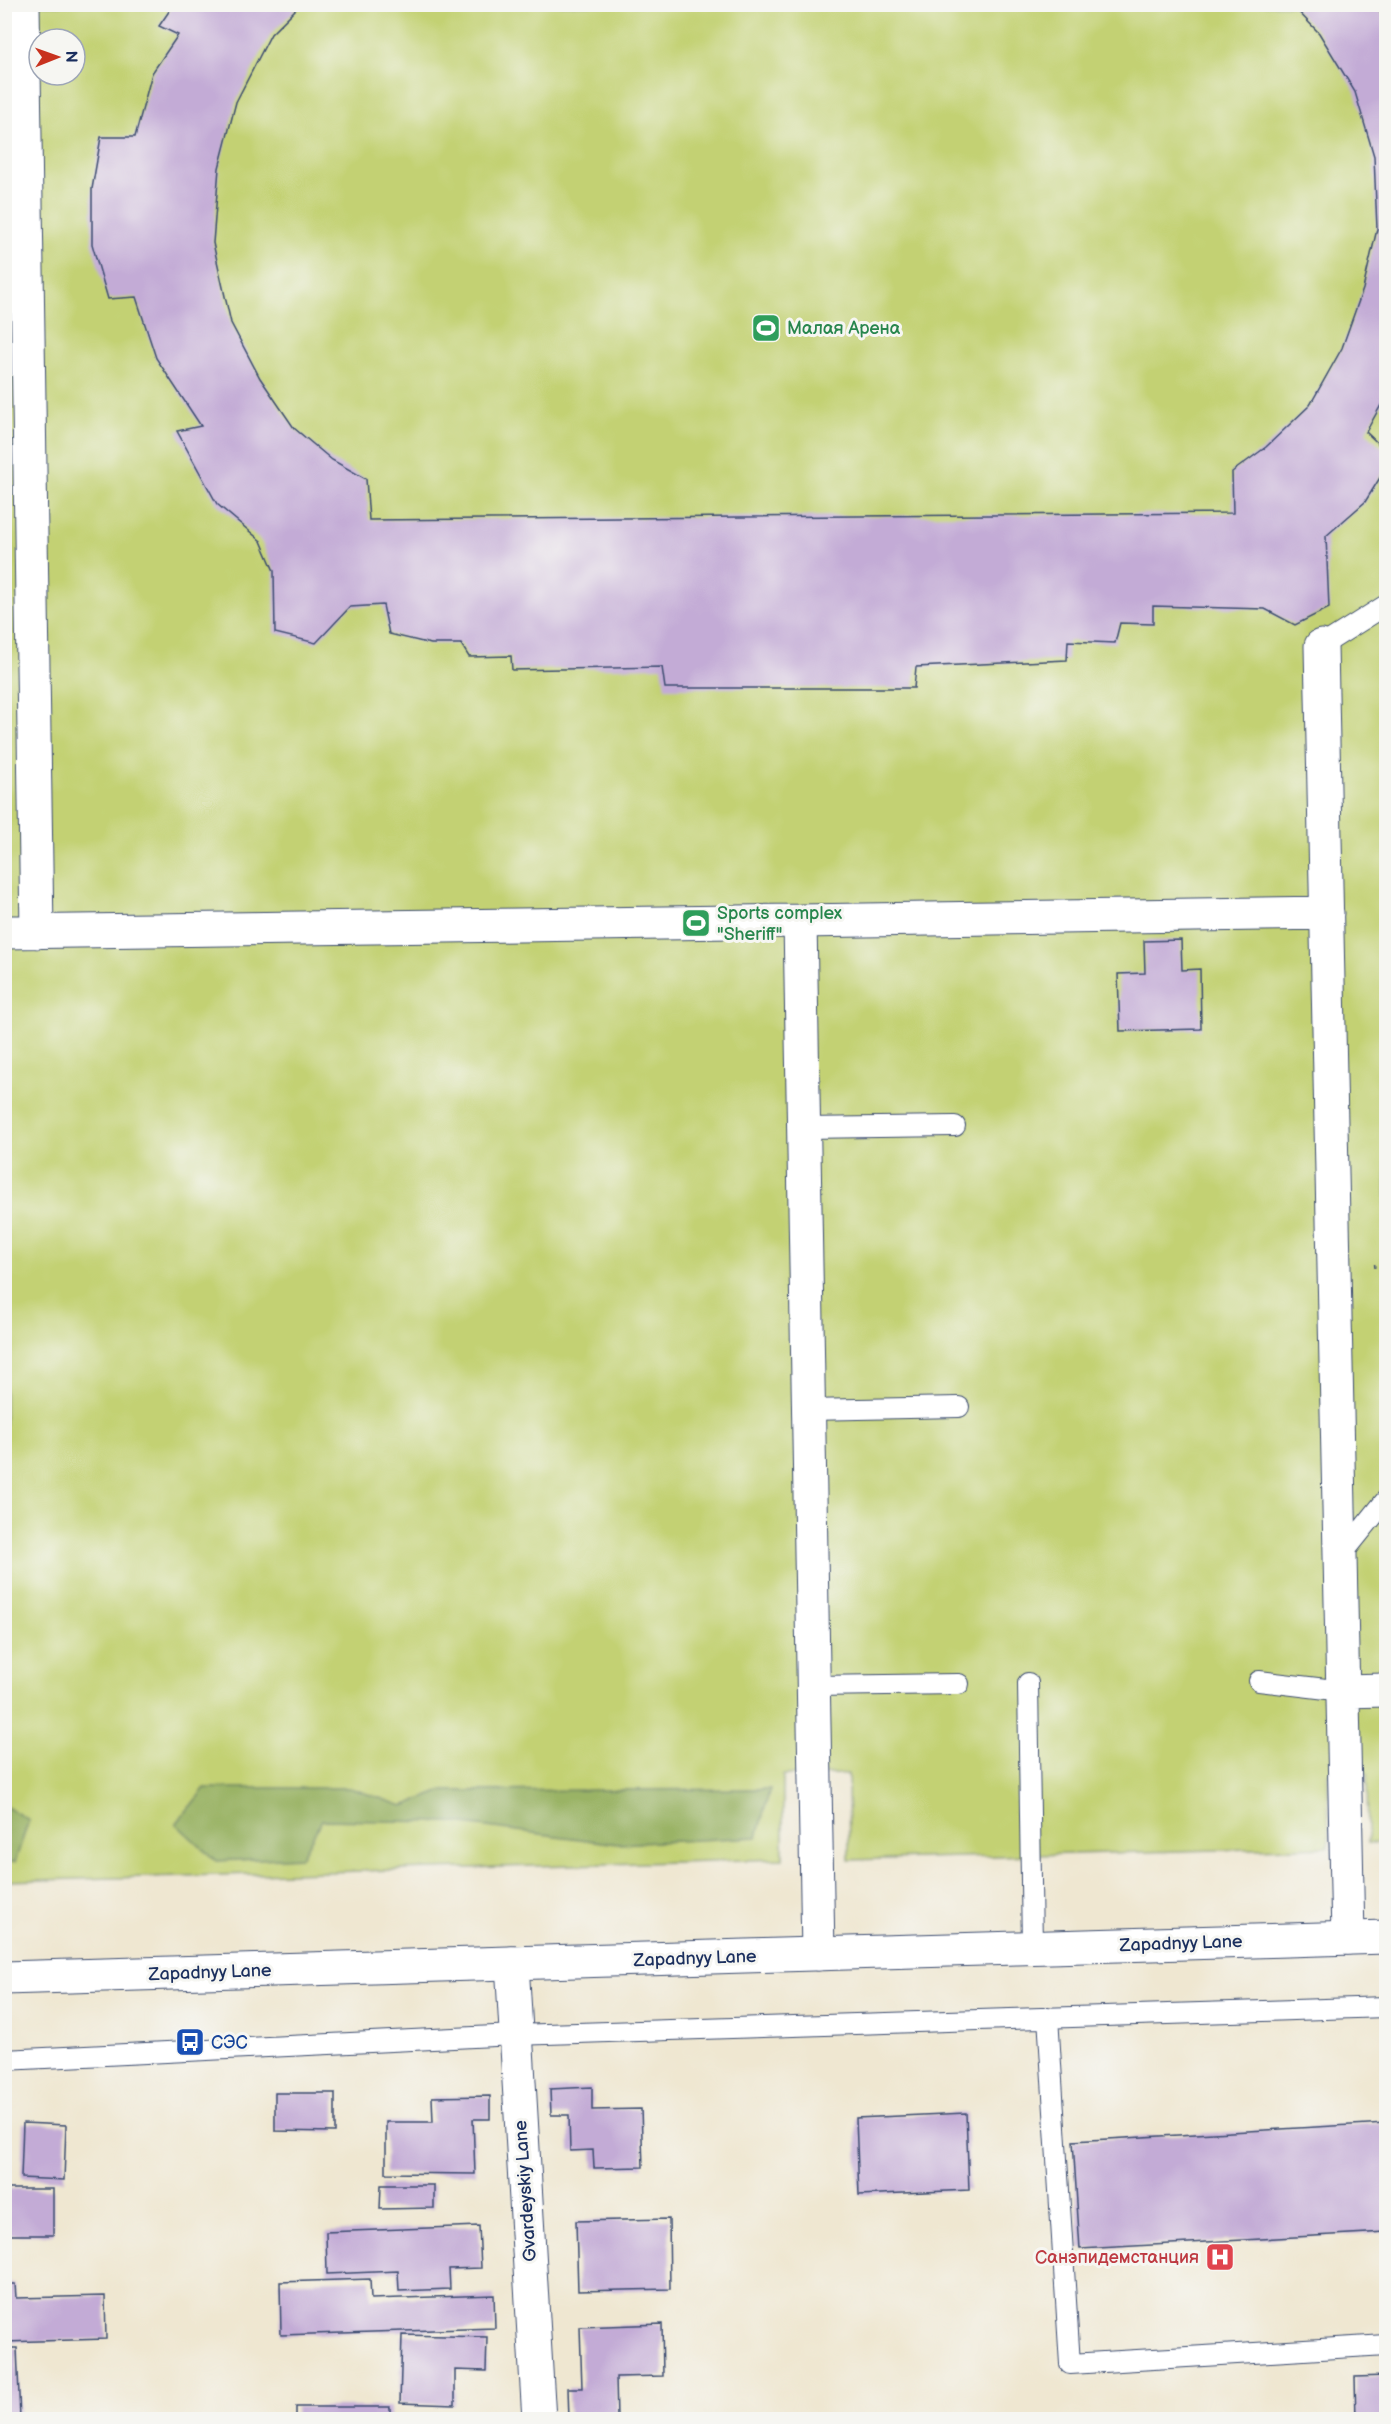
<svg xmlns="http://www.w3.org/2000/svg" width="1391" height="2424" viewBox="0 0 1391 2424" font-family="'Balsamiq Sans',sans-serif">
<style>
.green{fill:#c3d173;stroke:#6f8068;stroke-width:1.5;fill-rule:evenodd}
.forest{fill:#9ab365;stroke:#5a7162;stroke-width:1.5}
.building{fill:#c3abd6}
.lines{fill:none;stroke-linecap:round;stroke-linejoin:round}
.lane-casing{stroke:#3b4b6f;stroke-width:22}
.street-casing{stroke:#3b4b6f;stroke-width:35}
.primary-casing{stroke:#3b4b6f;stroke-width:35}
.path{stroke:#3b4b6f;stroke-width:4;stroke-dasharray:1.5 4.5;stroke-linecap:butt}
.lane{stroke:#fff;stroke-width:20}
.street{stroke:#fff;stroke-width:33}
.primary{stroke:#fff;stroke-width:33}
.labels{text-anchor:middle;stroke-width:6;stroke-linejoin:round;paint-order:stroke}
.leisure-label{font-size:18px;fill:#27864d;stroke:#f6f6f2;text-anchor:start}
.street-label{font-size:18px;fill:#1b2f5e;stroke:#f6f6f2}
.transit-label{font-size:18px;fill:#164399;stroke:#f6f6f2;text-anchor:start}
.health-label{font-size:18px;fill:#be3a42;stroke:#f6f6f2;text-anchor:end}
</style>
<rect width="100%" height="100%" fill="#f6f6f2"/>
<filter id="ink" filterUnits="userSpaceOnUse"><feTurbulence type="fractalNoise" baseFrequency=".0167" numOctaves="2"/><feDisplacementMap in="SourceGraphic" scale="12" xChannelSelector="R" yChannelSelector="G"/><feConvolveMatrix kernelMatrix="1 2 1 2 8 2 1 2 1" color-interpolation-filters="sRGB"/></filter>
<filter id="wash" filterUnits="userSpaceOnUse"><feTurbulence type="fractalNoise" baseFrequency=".008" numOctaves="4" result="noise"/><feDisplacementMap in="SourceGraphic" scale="24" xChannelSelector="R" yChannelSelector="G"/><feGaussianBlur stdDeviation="1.35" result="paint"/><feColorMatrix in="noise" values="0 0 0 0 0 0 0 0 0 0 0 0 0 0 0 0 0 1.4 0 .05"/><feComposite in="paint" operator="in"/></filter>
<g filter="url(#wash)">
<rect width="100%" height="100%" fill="#efe7d1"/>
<path class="green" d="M 5,5 L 1386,5 L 1386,1843 L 1368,1843 L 1367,1774 L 1328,1774 L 1329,1847 L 849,1860 L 848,1774 L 783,1775 L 783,1859 L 5,1881 ZM 39,39 L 75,39 L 75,75 L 39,75 Z"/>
<path class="forest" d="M 205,1788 L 350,1788 L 403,1806 L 442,1791 L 770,1789 L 757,1837 L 618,1844 L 449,1822 L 322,1820 L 301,1857 L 216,1861 L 176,1824 Z
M 5,1806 L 29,1820 L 15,1862 L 5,1862 Z"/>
<g id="blocks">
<path class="building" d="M 174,4 L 301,4 L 271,34 L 236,102 L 219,168 L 213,243 L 231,323 L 260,378 L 294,428 L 332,460 L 366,479 L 369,520 L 1233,513 L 1232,472 L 1266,447 L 1310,405 L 1342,348 L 1363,289 L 1377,229 L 1374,156 L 1355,92 L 1319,33 L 1291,4 L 1375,4 L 1386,19 L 1386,396 L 1366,432 L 1386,451 L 1386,468 L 1365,502 L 1326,536 L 1329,608 L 1295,625 L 1265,609 L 1153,606 L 1153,624 L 1120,623 L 1115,643 L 1068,641 L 1067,660 L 916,667 L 914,688 L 665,688 L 662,667 L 512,670 L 511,656 L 469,657 L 461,644 L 431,644 L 389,634 L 383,605 L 350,607 L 316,643 L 275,633 L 274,571 L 261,541 L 217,504 L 177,431 L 201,426 L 156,358 L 136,297 L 108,299 L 92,244 L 92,189 L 101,137 L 135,137 L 152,73 L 178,35 L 159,26 Z
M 1181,940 L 1182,970 L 1200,969 L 1201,1029 L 1120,1031 L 1118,974 L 1145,973 L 1144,941 Z
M 592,2087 L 592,2110 L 641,2109 L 643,2167 L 594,2168 L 593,2150 L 570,2151 L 569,2115 L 551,2115 L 550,2089 Z
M 275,2093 L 335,2093 L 335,2132 L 275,2131 Z
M 490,2096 L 490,2119 L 473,2119 L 475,2174 L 386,2173 L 386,2122 L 433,2122 L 432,2097 Z
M 966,2113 L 969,2190 L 859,2195 L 856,2118 Z
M 23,2123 L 66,2125 L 64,2180 L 21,2178 Z
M 1386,2123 L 1386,2232 L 1080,2249 L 1073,2141 Z
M 381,2185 L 434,2185 L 434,2208 L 380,2209 Z
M 4,2189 L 53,2189 L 53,2235 L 4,2235 Z
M 669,2219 L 670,2289 L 578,2291 L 576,2221 Z
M 479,2226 L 481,2268 L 449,2269 L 450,2289 L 399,2291 L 398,2271 L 327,2274 L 326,2232 Z
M 370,2279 L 371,2299 L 494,2295 L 495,2328 L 281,2335 L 280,2282 Z
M 4,2284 L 15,2284 L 16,2298 L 105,2296 L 106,2339 L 4,2342 Z
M 662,2324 L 663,2376 L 616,2377 L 617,2418 L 569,2420 L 568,2388 L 582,2388 L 580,2327 Z
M 402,2335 L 487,2337 L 486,2371 L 455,2370 L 455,2405 L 400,2403 Z
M 4,2348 L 17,2348 L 20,2419 L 4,2420 Z
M 1386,2376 L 1386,2420 L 1356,2420 L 1355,2377 Z
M 296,2407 L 390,2407 L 390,2420 L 296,2420 Z"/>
</g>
</g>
<g filter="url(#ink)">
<use href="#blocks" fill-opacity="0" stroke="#3b4b6f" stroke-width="1.5"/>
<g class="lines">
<g class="lane-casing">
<path id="lane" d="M 1321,646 L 1386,605
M 803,1128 L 955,1126
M 808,1410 L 959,1407
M 1340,1557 L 1386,1500
M 1259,1681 L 1343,1691
M 1028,1683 L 1032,1947
M 813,1686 L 959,1684
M 1048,2017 L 1070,2364 L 1386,2345
M 4,2060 L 515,2035 L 1386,2007"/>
</g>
<g class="street-casing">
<path id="street" d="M 23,4 L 37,932
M 1321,646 L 1348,1938
M 4,932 L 800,921
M 1343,1691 L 1386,1690
M 818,1954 L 800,921 L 1327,913
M 512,1963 L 539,2420"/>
</g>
<g class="primary-casing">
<path id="primary" d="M 4,1978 L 1386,1937"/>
</g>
<path class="path" d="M 1374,1266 L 1386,1265"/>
<use href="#lane" class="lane"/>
<use href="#street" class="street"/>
<use href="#primary" class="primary"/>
</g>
</g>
<defs>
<g id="stadium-square" transform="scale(1.5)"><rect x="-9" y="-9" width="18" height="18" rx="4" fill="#2e9e5b" stroke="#f6f6f2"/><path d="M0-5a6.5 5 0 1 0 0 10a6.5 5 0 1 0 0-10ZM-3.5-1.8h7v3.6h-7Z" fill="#fff"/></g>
<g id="bus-square" transform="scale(1.5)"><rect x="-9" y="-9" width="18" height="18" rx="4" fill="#1a4fb4" stroke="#f6f6f2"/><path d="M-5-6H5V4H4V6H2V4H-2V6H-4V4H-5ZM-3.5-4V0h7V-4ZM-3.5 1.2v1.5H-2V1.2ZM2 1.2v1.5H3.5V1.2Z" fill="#fff"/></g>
<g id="hospital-square" transform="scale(1.5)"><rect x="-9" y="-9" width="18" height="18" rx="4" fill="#e0444e" stroke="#f6f6f2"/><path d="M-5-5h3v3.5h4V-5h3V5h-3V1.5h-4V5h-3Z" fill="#fff"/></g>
</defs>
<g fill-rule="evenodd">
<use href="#stadium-square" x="766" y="328"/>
<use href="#stadium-square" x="696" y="923"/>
<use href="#bus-square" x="190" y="2042"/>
<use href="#hospital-square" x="1220" y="2257"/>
</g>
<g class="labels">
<g class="leisure-label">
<text x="787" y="334">Малая Арена</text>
<text x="717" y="919">Sports complex<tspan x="717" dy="21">"Sheriff"</tspan></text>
</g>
<g class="street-label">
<text transform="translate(1181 1943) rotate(-2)" y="6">Zapadnyy Lane</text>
<text transform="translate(695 1958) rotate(-2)" y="6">Zapadnyy Lane</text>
<text transform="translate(210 1972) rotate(-2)" y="6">Zapadnyy Lane</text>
<text transform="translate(525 2191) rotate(-94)" y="6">Gvardeyskiy Lane</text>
</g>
<g class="transit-label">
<text x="211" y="2048">СЭС</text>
</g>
<g class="health-label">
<text x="1199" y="2263">Санэпидемстанция</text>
</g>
</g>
<rect width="1391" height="2424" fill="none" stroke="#f6f6f2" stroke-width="24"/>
<g transform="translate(57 57) rotate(89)"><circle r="28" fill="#f6f6f2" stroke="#9ea6b7" stroke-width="1.5"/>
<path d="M0-4.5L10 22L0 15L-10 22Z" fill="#c8321e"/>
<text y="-9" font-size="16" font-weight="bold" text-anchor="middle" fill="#1b2f5e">N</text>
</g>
</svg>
